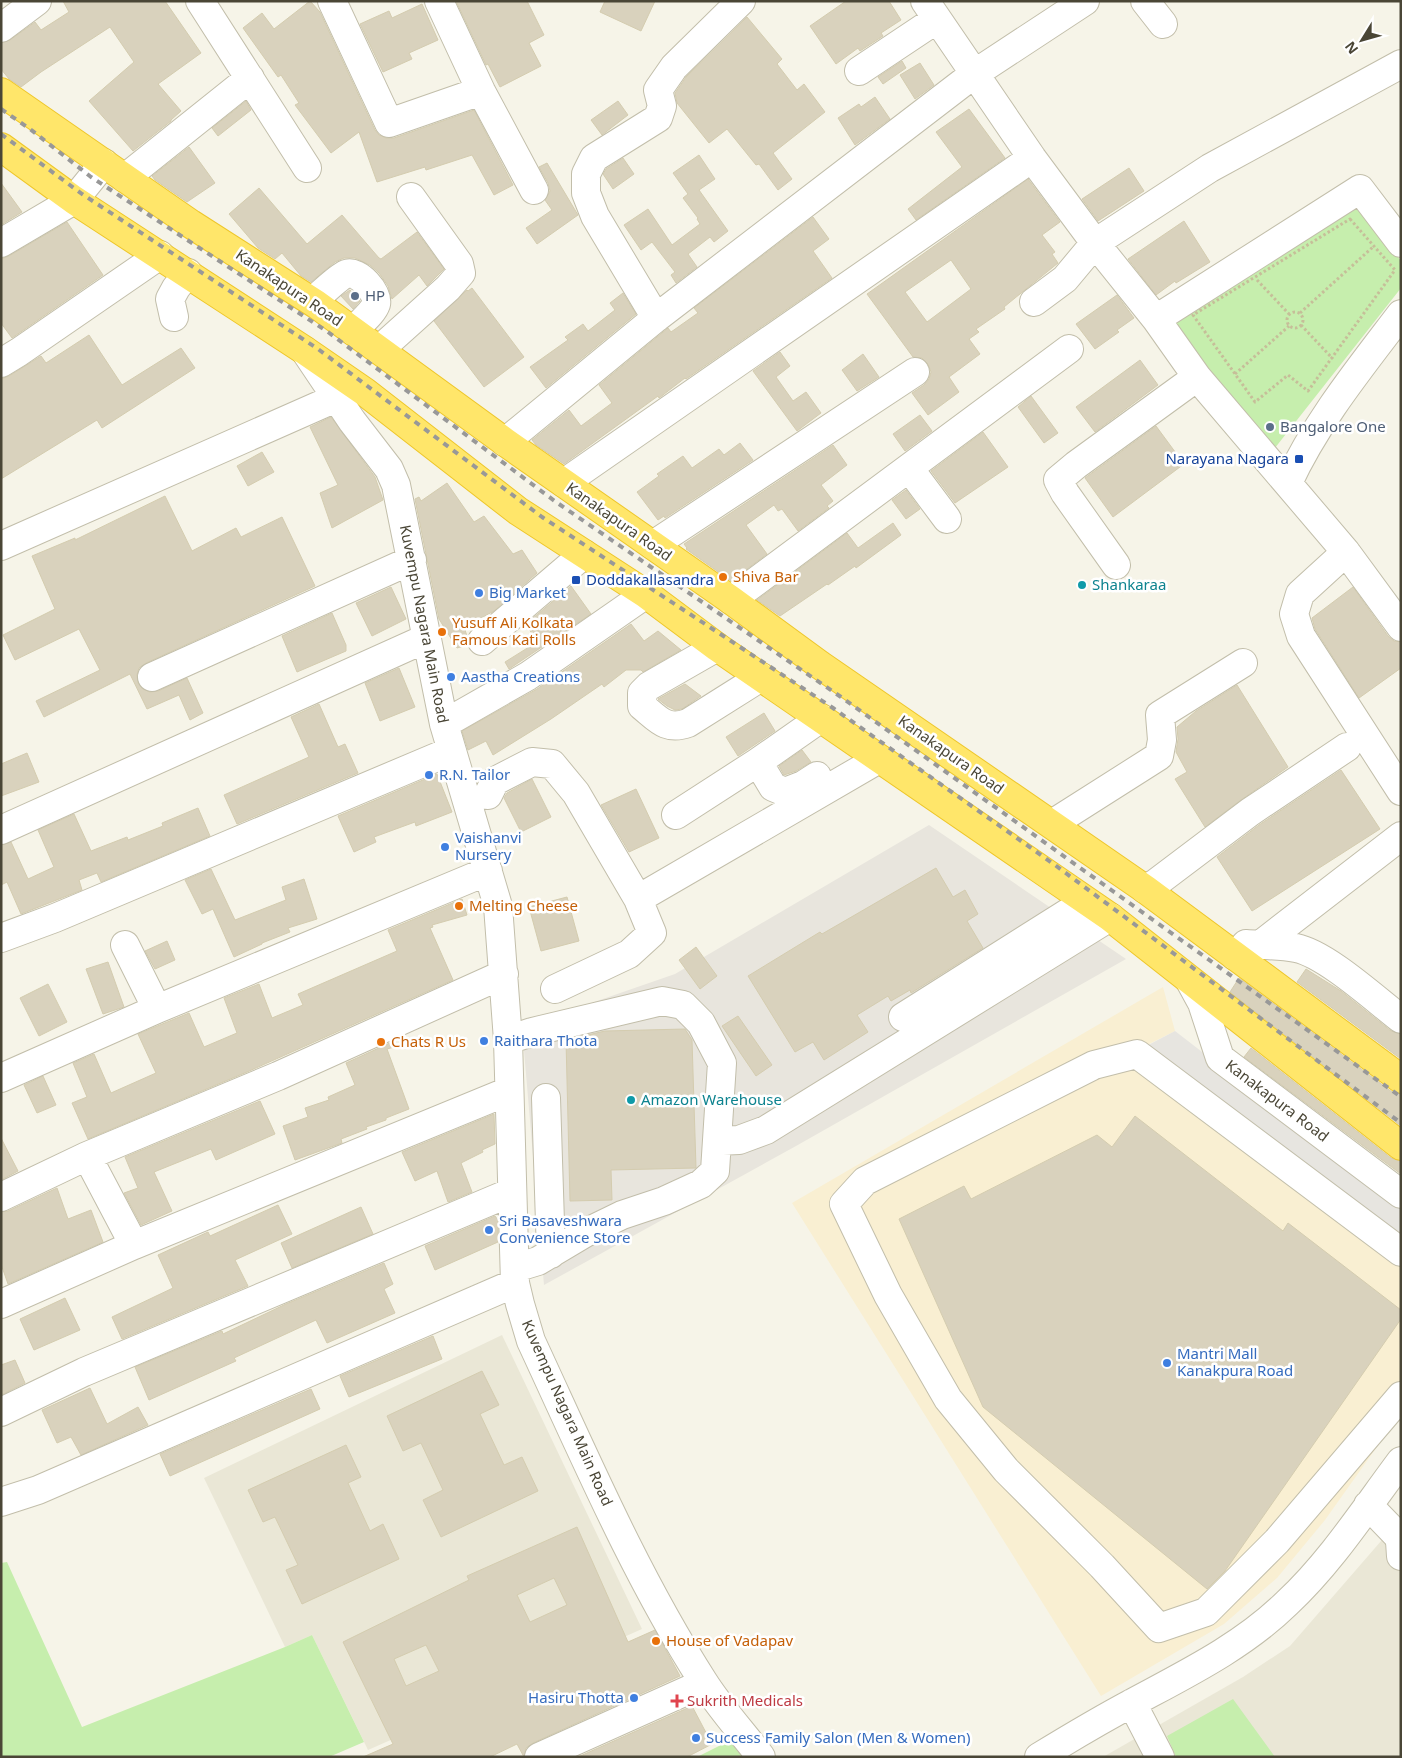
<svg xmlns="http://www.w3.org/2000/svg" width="1402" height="1758" viewBox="0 0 1402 1758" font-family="'Noto Sans',sans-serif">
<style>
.residential{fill:#eae7d6}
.commercial{fill:#f9efd2}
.industrial{fill:#e8e5dd}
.green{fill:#c6eead}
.parking{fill:#e7e5e0}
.building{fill:#d9d2bd;stroke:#d4ccaf;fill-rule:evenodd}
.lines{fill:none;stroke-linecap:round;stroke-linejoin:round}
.minor-casing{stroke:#c2beaa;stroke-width:30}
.highway-casing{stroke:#eec62a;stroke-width:30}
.path{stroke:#c6be99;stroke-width:3;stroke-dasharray:2.5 2.5;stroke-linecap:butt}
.minor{stroke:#fff;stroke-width:28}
.highway{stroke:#ffe66a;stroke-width:28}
.rail{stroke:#989898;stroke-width:4;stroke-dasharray:6 6;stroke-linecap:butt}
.service-dot{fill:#5c6f8a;stroke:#fff;stroke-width:2}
.transit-dot{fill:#1a4fb4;stroke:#fff;stroke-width:2}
.food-dot{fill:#e8710a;stroke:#fff;stroke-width:2}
.culture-dot{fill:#0f9aa8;stroke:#fff;stroke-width:2}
.shop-dot{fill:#3f7fe0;stroke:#fff;stroke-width:2}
.health-dot{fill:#e0444e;stroke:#fff;stroke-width:2}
.labels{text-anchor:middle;stroke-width:5;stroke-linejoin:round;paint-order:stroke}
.street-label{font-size:15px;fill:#4a4636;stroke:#fff}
.service-label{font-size:15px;fill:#4e5e75;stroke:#fff;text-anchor:start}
.transit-label{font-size:15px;fill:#164399;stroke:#fff;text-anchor:end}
.food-label{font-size:15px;fill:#c56008;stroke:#fff;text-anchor:start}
.culture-label{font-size:15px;fill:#0d838f;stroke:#fff;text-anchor:start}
.shop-label{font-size:15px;fill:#366cbe;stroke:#fff;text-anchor:start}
.health-label{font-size:15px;fill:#be3a42;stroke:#fff;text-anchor:start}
</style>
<rect width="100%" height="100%" fill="#f6f4e8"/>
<path class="residential" d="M 502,1335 L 642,1629 L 368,1750 L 312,1635 L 285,1647 L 204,1478 Z
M 1401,1518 L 1401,1757 L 1103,1757 L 1243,1677 L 1290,1646 Z"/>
<path class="commercial" d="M 1163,987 L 1175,1031 L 1135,1051 L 1401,1252 L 1401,1413 L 1325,1520 L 1277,1578 L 1224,1624 L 1101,1696 L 792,1203 Z"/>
<path class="industrial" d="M 929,825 L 1126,959 L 796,1146 L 544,1285 L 522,1027 L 675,974 Z"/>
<path class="green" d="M 1357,205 L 1401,261 L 1401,288 L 1271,453 L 1167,322 Z
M 7,1562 L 82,1727 L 285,1647 L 312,1635 L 364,1742 L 329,1757 L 1,1757 L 1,1563 Z
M 1233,1699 L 1275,1757 L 1176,1757 L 1167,1736 Z
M 731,1740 L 742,1757 L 697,1757 Z"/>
<path class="parking" d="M 1175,1031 L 1401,1206 L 1401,1252 L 1135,1052 Z"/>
<path class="building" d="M 63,1 L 165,1 L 201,53 L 158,84 L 181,111 L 171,120 L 171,121 L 133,151 L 89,101 L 134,62 L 110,27 L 41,72 L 21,87 L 9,79 L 1,69 L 1,43 L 10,40 L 35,22 L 41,30 L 69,12 Z
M 310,1 L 320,12 L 375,130 L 379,135 L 386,138 L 394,138 L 474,110 L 513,185 L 494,195 L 472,155 L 426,170 L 425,167 L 377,182 L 359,132 L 331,153 L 295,105 L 299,103 L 281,75 L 278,77 L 243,28 L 262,13 L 274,29 Z
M 456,1 L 527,1 L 544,35 L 529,43 L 541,66 L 500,87 L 488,64 L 486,65 Z
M 605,1 L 655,1 L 641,31 L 600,12 Z
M 846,1 L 889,1 L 901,20 L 881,33 L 883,36 L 860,51 L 858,48 L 836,64 L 810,26 Z
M 422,4 L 438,40 L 409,53 L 412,59 L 383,72 L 360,24 L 389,11 L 392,18 Z
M 747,17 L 782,59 L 777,64 L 797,90 L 804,84 L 825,112 L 773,153 L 792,179 L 778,190 L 759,164 L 756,165 L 727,129 L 709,143 L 677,103 L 675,93 L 686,77 Z
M 902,61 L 906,68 L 883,84 L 878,77 Z
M 920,63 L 934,85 L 915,99 L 900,75 Z
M 875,97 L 890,119 L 855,145 L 838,118 L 859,104 L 861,107 Z
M 246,101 L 251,110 L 218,136 L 212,128 Z
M 618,101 L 628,115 L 602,135 L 591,120 Z
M 969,109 L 1005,158 L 916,220 L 908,209 L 962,167 L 936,132 Z
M 189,147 L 215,183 L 187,202 L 155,180 L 152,176 Z
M 699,155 L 715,179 L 699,190 L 728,231 L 714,242 L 710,237 L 688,254 L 697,267 L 676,283 L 671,275 L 675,272 L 652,242 L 641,250 L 624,225 L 648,209 L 672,245 L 700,224 L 697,219 L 698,218 L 683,198 L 688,194 L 673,173 Z
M 623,158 L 634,174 L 613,189 L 603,174 L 606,169 Z
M 547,163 L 578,215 L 537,244 L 526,228 L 552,210 L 545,200 L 550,191 L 548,183 L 539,167 Z
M 1129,168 L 1144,191 L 1098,221 L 1082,199 Z
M 1028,179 L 1060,222 L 1042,235 L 1055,252 L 1052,254 L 1058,263 L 1004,307 L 1005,309 L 976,329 L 979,332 L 969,339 L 980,354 L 949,377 L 959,392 L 928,415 L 912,393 L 924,385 L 929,379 L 931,372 L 928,364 L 922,358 L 913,357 L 867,294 ZM 951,260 L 971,289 L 927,322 L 905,292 Z
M 1,183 L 22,212 L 1,225 Z
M 259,188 L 307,244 L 342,215 L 379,258 L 381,259 L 417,232 L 444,269 L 427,286 L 419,275 L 392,299 L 388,286 L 379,273 L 370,265 L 355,258 L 344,258 L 335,262 L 311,282 L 301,276 L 282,253 L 275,259 L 258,248 L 229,214 Z
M 813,217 L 829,239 L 813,251 L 832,278 L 686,379 L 685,378 L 659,398 L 658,396 L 564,464 L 536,445 L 532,440 L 569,410 L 581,426 L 612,403 L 599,385 L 668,328 L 671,332 L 698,313 L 694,308 Z
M 1184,221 L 1210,262 L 1176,283 L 1175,281 L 1156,295 L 1128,259 Z
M 67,222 L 103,275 L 12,338 L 1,323 L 1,259 L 9,256 Z
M 472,288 L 524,357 L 484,387 L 434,321 L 467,290 L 468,291 Z
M 350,290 L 360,301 L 353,309 L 341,296 Z
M 623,293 L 636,314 L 546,388 L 530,367 L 568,340 L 565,337 L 583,324 L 588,331 L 615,310 L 610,303 Z
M 1117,295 L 1134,318 L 1117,330 L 1119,332 L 1095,349 L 1076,324 Z
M 89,335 L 122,385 L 181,348 L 195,368 L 102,428 L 97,420 L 1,479 L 1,379 L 9,376 L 41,356 L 46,363 Z
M 780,352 L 790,366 L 776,377 L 793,401 L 806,392 L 821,413 L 797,431 L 753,371 Z
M 863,354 L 879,377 L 857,391 L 842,370 Z
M 1140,360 L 1158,385 L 1095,432 L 1076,407 Z
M 1031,396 L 1058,433 L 1044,443 L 1018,407 Z
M 920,415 L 932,431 L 905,451 L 893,434 Z
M 331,417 L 375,477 L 383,500 L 332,528 L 320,493 L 338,485 L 310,427 Z
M 1156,426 L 1184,464 L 1113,517 L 1085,478 Z
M 983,432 L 1008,467 L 955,503 L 931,471 Z
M 740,443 L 753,460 L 665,518 L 664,516 L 658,520 L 637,492 L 659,476 L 657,474 L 683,456 L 692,468 L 719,449 L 724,455 Z
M 833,445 L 847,465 L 821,485 L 833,501 L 827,506 L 829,508 L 798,531 L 782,509 L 778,511 L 774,505 L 746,525 L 767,554 L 731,581 L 686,549 L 687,548 L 684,544 Z
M 262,452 L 274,472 L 248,486 L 237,466 Z
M 447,483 L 474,522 L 484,516 L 513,554 L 522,550 L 537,573 L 494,611 L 464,627 L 467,636 L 467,645 L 457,648 L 439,619 L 415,499 L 419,497 L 421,501 Z
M 906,490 L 920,509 L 906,519 L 892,500 Z
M 165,496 L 192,551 L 236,528 L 241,537 L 282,517 L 315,586 L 146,663 L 139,668 L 137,675 L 138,683 L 143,689 L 150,692 L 158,691 L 187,678 L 203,713 L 190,720 L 179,695 L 147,709 L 130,674 L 44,717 L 36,701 L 100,670 L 79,629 L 15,660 L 3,635 L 55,609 L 32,556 L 75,538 L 75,540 Z
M 893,523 L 901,535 L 856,568 L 855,566 L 828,585 L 827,584 L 780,616 L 757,600 L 847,533 L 858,548 Z
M 571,586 L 591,614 L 509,669 L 505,662 L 537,642 L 526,624 Z
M 391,587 L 406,619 L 372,636 L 356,603 Z
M 1353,587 L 1388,636 L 1394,641 L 1401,642 L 1401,668 L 1359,698 L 1315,629 L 1312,618 Z
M 332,613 L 346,645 L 346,651 L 297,672 L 282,636 Z
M 631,624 L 644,641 L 658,631 L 681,650 L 643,672 L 641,670 L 626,670 L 604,687 L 602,684 L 551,719 L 493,755 L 486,741 L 468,750 L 462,731 L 537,689 Z
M 399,668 L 415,707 L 380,721 L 365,683 Z
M 685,684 L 701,696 L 682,709 L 675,710 L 667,706 L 658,699 Z
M 1237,685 L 1288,767 L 1241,800 L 1205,827 L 1175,779 L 1187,772 L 1176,752 L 1178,739 L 1177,727 L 1196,711 Z
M 319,704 L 338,747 L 345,744 L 358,773 L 237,824 L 224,795 L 309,757 L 291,717 Z
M 764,713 L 775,731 L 738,756 L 726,737 Z
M 802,750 L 811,762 L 796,771 L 784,775 L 779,766 Z
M 27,753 L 39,782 L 1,796 L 1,764 Z
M 1341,770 L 1380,829 L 1252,911 L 1217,857 L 1259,825 Z
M 437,774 L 452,812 L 416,826 L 415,822 L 374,837 L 376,842 L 354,852 L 338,816 Z
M 532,779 L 551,817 L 521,832 L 504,798 L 507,793 Z
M 636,789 L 659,838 L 629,852 L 601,805 Z
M 198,808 L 210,836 L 101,882 L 97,873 L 79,880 L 82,890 L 49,903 L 21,914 L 7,882 L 1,885 L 1,845 L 11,842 L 28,879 L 54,867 L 38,830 L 74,814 L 91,851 L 127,837 L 128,840 L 163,826 L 162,823 Z
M 936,868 L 953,897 L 965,890 L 978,914 L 967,921 L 983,948 L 911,993 L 910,990 L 891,1001 L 888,996 L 857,1015 L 868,1032 L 824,1060 L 813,1042 L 795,1052 L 748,976 L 820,932 L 822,934 Z
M 211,869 L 235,920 L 286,900 L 282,887 L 304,879 L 317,919 L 288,928 L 290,932 L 262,943 L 262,944 L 234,957 L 213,909 L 202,914 L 185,880 Z
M 567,897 L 579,941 L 541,951 L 529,907 Z
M 462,899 L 467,915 L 432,925 L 433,927 L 430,928 L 453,980 L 247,1072 L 88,1139 L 72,1103 L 87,1097 L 73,1063 L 94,1054 L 111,1093 L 156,1073 L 138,1034 L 189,1013 L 204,1047 L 237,1033 L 224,998 L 259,984 L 272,1018 L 303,1005 L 298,994 L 397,951 L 388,930 Z
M 167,941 L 175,960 L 155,969 L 145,951 Z
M 696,947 L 717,976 L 700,989 L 679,960 Z
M 108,962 L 124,1007 L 103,1014 L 86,969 Z
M 1306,969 L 1341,991 L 1391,1031 L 1401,1034 L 1401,1059 L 1297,982 Z
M 1239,978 L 1392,1092 L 1401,1094 L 1401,1126 L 1230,992 Z
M 48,984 L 67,1022 L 39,1036 L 20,998 Z
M 738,1016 L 772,1065 L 756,1076 L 722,1026 Z
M 685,1029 L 692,1040 L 696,1168 L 611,1170 L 612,1200 L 570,1201 L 566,1040 L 605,1031 Z
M 392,1042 L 394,1047 L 387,1049 L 409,1109 L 386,1118 L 386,1120 L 366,1127 L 367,1129 L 341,1139 L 342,1143 L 295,1160 L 283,1126 L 308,1117 L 305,1108 L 329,1100 L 328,1097 L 355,1085 L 346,1063 Z
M 1251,1048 L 1391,1158 L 1401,1161 L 1401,1174 L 1244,1057 Z
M 43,1076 L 56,1105 L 37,1113 L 24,1085 Z
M 260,1101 L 275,1134 L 216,1160 L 211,1149 L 154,1172 L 172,1211 L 141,1225 L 124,1193 L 138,1188 L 125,1157 Z
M 494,1114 L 495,1144 L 482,1150 L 483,1152 L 461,1163 L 472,1192 L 448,1202 L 437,1171 L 415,1181 L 402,1152 Z
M 1135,1116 L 1283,1231 L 1288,1223 L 1401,1310 L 1401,1319 L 1225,1571 L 1207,1589 L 983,1407 L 899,1219 L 964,1186 L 971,1199 L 1097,1135 L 1112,1147 Z
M 1,1138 L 18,1171 L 1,1180 Z
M 57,1188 L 68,1219 L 91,1210 L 103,1242 L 8,1284 L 1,1264 L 1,1212 L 8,1211 Z
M 278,1205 L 292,1234 L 235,1260 L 248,1286 L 122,1339 L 112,1317 L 173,1288 L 158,1255 L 208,1232 L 210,1236 Z
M 361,1207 L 373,1234 L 292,1268 L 281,1243 Z
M 495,1216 L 498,1220 L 498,1242 L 435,1270 L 425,1246 Z
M 384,1263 L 393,1284 L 384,1289 L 395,1313 L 327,1343 L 316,1320 L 234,1358 L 236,1361 L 149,1400 L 135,1367 L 222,1331 L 223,1334 L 286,1304 Z
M 65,1298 L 80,1330 L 34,1350 L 20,1319 Z
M 433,1336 L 442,1359 L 349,1397 L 340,1376 Z
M 15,1360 L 25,1383 L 1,1395 L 1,1365 Z
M 482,1371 L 499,1405 L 480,1414 L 504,1465 L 522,1457 L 538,1491 L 441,1537 L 423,1500 L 443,1490 L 421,1443 L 403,1451 L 387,1416 Z
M 90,1388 L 107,1424 L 138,1407 L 148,1425 L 81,1455 L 71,1437 L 57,1443 L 42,1410 Z
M 311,1389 L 320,1409 L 170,1476 L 160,1454 Z
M 346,1445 L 361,1477 L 348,1483 L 370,1531 L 383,1524 L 399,1559 L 302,1604 L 286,1570 L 298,1565 L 275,1517 L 263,1522 L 248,1490 Z
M 577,1527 L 628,1642 L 655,1630 L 680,1676 L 533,1743 L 526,1748 L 524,1757 L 517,1744 L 490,1757 L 363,1757 L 393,1744 L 343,1642 L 469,1580 L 467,1576 ZM 554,1578 L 567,1605 L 530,1622 L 517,1595 ZM 426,1645 L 439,1671 L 406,1686 L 394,1659 Z
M 692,1706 L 712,1744 L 687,1757 L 578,1757 Z"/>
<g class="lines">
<g class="minor-casing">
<path id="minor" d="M 200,1 L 307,168
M 332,1 L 389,123 L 481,91
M 439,1 L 481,91 L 534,190
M 925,1 L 1032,158 L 1095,243 L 1156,319 L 1197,377 L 1346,552 L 1401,627
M 1145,1 L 1163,24
M 1,28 L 37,1
M 859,71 L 937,19
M 125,178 L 250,78
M 1,243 L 74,200 L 104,163
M 313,301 C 320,295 338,277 346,274 C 358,269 379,293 376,304 C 373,313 360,323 353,331
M 1034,302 L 1065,279 L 1095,243 L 1210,168 L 1401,64
M 174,317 L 170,299 L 176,288 L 188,273
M 656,318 L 595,216 L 586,193 L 586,174 L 594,158 L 658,118 L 662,106 L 658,90 L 674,67 L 741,1
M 1156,319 L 1360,189 L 1401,243
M 379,350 L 448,288 L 461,273 L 459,264 L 411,197
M 305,351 L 352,421 L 389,469 L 396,485 L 444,724 L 498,906 L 508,1040 L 515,1283 L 520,1304 L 531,1341 C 584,1455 635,1575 703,1681 C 720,1708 742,1732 761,1757
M 1,363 L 19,352 L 160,255
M 505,442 L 656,318 L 974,74 L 1085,1
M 909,468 L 947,519
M 564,483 L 1032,158
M 1288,483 C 1316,422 1360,368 1401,314
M 653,545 L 915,372
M 1,546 L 336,398
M 1346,552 L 1300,594 L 1294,614 L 1301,636 L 1401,791
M 1116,565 L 1065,493 L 1058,480 L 1076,465 L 1197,377
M 731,600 L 1069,349
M 482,641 L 584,554
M 717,647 L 649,686 L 642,693 L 642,706 C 658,719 666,731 688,723 L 761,677
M 152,677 L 412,560
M 444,724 L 528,676 L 646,594
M 817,776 L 803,785 L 785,792 L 773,787 L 758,762 L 821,718
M 488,795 L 495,781 L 532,762 L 552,764 L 576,793 L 638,899 L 652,933 L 629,954 L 555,989
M 676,815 L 758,762
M 1052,824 L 1159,756 L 1162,740 L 1160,715 L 1243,663
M 1,830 L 427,638
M 1145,889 L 1156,883 L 1250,812 L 1347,747
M 638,899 L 879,759
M 1,938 L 55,918 L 451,751
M 125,945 L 157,1009
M 1260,945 L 1401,836
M 1235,956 L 1246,944 C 1262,945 1280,945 1296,948 C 1326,954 1375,999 1401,1019
M 1190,981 L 1202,1003 L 1220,1058 L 1401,1194
M 903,1017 L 1085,902
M 508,1040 L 532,1032 L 662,1001 L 683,1005 L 701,1023 L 722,1063 L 715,1171 L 701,1184 L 664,1201 L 622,1215 L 585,1233 L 538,1261 L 515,1268
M 1,1078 L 157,1009 L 488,871
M 546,1098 L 551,1254
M 717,1141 L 739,1140 L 766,1130 L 1110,917
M 87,1156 L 278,1076 L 504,974
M 1,1197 L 87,1156 L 134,1245
M 1401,1252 L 1137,1054 L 1094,1065 L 865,1181 L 844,1204 L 888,1295 L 948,1399 L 1006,1470 L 1102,1566 L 1159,1628 L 1206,1612 L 1277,1541 L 1401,1396
M 1,1304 L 134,1245 L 509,1091
M 1,1412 L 84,1372 L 512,1192
M 1,1502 L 38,1490 L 515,1283
M 1368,1505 L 1397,1535 L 1400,1541 L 1401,1556
M 1132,1703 L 1160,1757
M 539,1757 L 704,1683
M 1039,1757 C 1070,1738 1102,1719 1134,1702 C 1188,1673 1243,1646 1287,1603 C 1331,1562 1365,1509 1401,1461"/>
</g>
<g class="highway-casing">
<path id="highway" d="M 1,92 L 191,224 L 316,304 L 505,442 L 731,600 L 820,665 L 1145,889 L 1401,1079
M 1,147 L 74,200 L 304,350 L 365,392 L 518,511 L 646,594 L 717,647 L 1110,917 L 1401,1146"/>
</g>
<path class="path" d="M 1350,219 L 1395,270 L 1308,391 L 1288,375 L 1255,402 L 1193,315 Z
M 1257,280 L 1289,314
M1287 320a8 8 0 1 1 16 0a8 8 0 1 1-16 0Z
M 1300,313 L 1374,246
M 1301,325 L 1333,359
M 1235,374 L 1289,326"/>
<use href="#minor" class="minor"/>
<use href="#highway" class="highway"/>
<path class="rail" d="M 1,109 L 30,129 L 91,177 L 328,332 L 556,502 L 841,697 L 1401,1097
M 1,134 L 82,194 L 318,349 L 542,517 L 833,708 L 1055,865 L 1401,1123"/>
</g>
<g class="service-dot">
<circle cx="355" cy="296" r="5"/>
<circle cx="1270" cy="427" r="5"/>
</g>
<g class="transit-dot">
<rect x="1294" y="454" width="10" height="10" rx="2.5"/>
<rect x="571" y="575" width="10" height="10" rx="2.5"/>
</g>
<g class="food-dot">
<circle cx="723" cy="577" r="5"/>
<circle cx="442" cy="632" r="5"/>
<circle cx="459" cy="906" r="5"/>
<circle cx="381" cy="1042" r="5"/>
<circle cx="656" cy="1641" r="5"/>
</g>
<g class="culture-dot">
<circle cx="1082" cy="585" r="5"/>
<circle cx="631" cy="1100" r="5"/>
</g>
<g class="shop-dot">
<circle cx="479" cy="593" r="5"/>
<circle cx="451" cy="677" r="5"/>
<circle cx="429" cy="775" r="5"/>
<circle cx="445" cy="847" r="5"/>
<circle cx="484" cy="1041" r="5"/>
<circle cx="489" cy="1230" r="5"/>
<circle cx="1167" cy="1363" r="5"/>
<circle cx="634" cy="1698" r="5"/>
<circle cx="696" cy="1738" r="5"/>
</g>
<path class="health-dot" d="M674.5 1693.5h5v5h5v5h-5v5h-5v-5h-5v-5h5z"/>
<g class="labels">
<g class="street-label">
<text transform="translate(289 288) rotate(34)" y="5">Kanakapura Road</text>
<text transform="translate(619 522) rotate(35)" y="5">Kanakapura Road</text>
<text transform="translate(424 624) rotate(79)" y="5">Kuvempu Nagara Main Road</text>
<text transform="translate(951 755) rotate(35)" y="5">Kanakapura Road</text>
<text transform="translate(1277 1101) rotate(37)" y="5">Kanakapura Road</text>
<text transform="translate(567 1413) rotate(66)" y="5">Kuvempu Nagara Main Road</text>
</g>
<g class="service-label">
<text x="365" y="301">HP</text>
<text x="1280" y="432">Bangalore One</text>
</g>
<g class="transit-label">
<text x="1289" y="464">Narayana Nagara</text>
<text x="586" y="585" text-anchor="start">Doddakallasandra</text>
</g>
<g class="food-label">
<text x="733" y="582">Shiva Bar</text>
<text x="452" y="628">Yusuff Ali Kolkata<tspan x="452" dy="17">Famous Kati Rolls</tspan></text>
<text x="469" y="911">Melting Cheese</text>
<text x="391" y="1047">Chats R Us</text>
<text x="666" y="1646">House of Vadapav</text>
</g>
<g class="culture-label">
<text x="1092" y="590">Shankaraa</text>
<text x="641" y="1105">Amazon Warehouse</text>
</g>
<g class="shop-label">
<text x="489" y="598">Big Market</text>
<text x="461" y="682">Aastha Creations</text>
<text x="439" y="780">R.N. Tailor</text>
<text x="455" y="843">Vaishanvi<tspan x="455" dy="17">Nursery</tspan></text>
<text x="494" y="1046">Raithara Thota</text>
<text x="499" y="1226">Sri Basaveshwara<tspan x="499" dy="17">Convenience Store</tspan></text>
<text x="1177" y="1359">Mantri Mall<tspan x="1177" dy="17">Kanakpura Road</tspan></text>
<text x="624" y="1703" text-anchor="end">Hasiru Thotta</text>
<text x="706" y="1743">Success Family Salon (Men &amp; Women)</text>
</g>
<g class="health-label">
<text x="687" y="1706">Sukrith Medicals</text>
</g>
</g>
<rect width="1402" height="1758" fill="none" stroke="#4a4636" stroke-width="5"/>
<g transform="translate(1362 40) rotate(233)" stroke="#ffffff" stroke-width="4" paint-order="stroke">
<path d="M0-4L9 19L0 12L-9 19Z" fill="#4a4636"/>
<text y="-8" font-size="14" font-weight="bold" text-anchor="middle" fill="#4a4636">N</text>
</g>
</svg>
